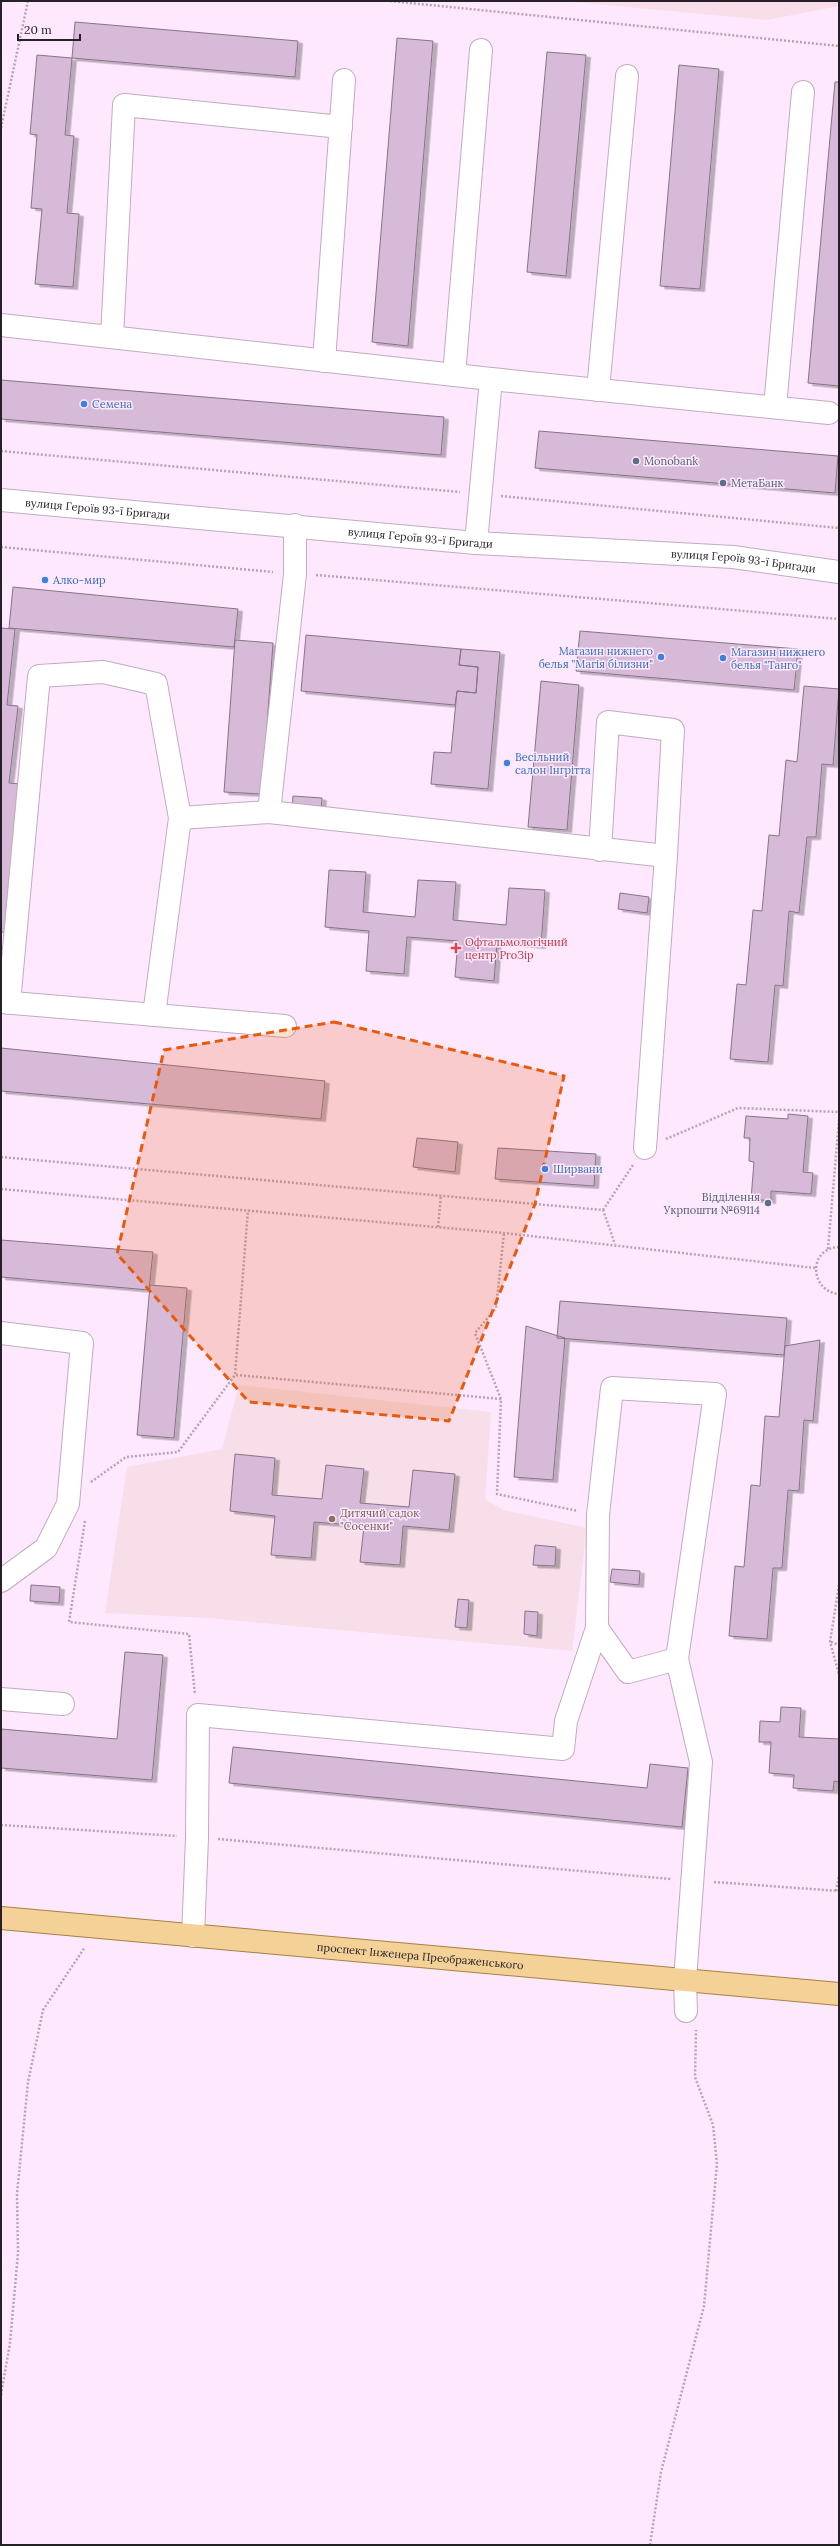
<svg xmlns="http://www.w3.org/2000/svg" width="840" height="2546" viewBox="0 0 840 2546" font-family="Lora,serif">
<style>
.education{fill:#f7dee8}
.building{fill:#d7bad7;stroke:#877387;filter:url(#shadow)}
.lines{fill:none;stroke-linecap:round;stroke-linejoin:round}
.minor-casing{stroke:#c0abc0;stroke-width:24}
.major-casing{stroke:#a78043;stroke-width:24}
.path{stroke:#b5a4b5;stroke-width:2.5;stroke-dasharray:2 2;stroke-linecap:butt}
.minor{stroke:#fff;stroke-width:22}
.major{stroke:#f3d197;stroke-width:22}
.marked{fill:#e8590c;fill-opacity:0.2;stroke:#e8590c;stroke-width:3;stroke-dasharray:8 5;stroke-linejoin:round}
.shop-dot{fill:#3f7fe0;stroke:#fee8fe;stroke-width:1.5}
.service-dot{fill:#5c6f8a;stroke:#fee8fe;stroke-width:1.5}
.health-dot{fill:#e0444e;stroke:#fee8fe;stroke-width:1.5}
.education-dot{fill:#8d6e63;stroke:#fee8fe;stroke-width:1.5}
.labels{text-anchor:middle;stroke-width:3;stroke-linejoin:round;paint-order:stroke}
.shop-label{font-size:11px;fill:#366cbe;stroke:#fee8fe;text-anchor:start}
.service-label{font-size:11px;fill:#4e5e75;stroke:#fee8fe;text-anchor:start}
.street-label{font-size:11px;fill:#282028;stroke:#fee8fe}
.health-label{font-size:11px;fill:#be3a42;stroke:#fee8fe;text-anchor:start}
.education-label{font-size:11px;fill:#785e54;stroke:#fee8fe;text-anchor:start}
</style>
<defs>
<filter id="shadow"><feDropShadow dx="4.5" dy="2.5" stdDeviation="0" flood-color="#0004"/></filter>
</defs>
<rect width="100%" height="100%" fill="#fee8fe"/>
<path class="education" d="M 563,1 L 839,1 L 839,6 L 767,20 Z
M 239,1385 L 491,1412 L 485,1499 L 503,1510 L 587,1528 L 572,1651 L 208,1618 L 105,1613 L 127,1467 L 222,1449 Z"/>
<path class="building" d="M 75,22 L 298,41 L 295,77 L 72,58 Z
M 397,38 L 433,41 L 408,346 L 372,342 Z
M 547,52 L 586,55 L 566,276 L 527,272 Z
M 37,55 L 72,58 L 65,135 L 74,136 L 67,213 L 79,214 L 73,287 L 35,284 L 42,209 L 31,208 L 37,135 L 30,134 Z
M 679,65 L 719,69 L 700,289 L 660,286 Z
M 835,82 L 839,82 L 839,386 L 808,383 Z
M 1,380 L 444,417 L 441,455 L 1,419 Z
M 539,431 L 838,456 L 835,493 L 535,468 Z
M 13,587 L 238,609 L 234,647 L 9,628 Z
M 1,628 L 15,629 L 7,705 L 18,706 L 9,783 L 20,784 L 15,933 L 1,932 Z
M 580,631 L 798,649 L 794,690 L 576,671 Z
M 306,635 L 461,649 L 459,665 L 478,667 L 476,693 L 457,691 L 455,705 L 301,691 Z
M 235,640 L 273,643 L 262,794 L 224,792 Z
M 461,649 L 500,652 L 488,789 L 431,784 L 434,752 L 451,753 L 457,691 L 476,693 L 478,667 L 459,665 Z
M 541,681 L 579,685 L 567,830 L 528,827 Z
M 804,686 L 839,689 L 833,765 L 822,764 L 816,837 L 807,837 L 799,913 L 789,911 L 783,986 L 775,985 L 768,1062 L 730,1059 L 737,984 L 746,985 L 753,910 L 762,911 L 769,835 L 779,836 L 786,760 L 797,762 Z
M 293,796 L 322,798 L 321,812 L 292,810 Z
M 329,870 L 366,872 L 363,912 L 415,917 L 418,880 L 456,882 L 453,920 L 506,925 L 509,888 L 545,890 L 541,946 L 497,942 L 494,981 L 455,977 L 458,941 L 407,937 L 404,974 L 366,971 L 369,931 L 325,927 Z
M 620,893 L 649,897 L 647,913 L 618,909 Z
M 1,1048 L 325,1081 L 321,1119 L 1,1091 Z
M 788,1114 L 808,1116 L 803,1172 L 813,1173 L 811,1194 L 771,1191 L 771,1201 L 751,1199 L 754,1162 L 749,1161 L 750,1138 L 744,1138 L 746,1116 L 788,1119 Z
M 417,1138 L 458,1142 L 455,1172 L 413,1167 Z
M 498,1148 L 596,1154 L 594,1186 L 495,1179 Z
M 1,1240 L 153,1252 L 149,1290 L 1,1277 Z
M 150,1285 L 187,1288 L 174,1438 L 137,1435 Z
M 560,1301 L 787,1318 L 784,1355 L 557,1338 Z
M 526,1326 L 565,1338 L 553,1480 L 514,1477 Z
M 820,1340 L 813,1421 L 804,1420 L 799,1491 L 788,1490 L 782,1568 L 773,1568 L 767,1639 L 729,1636 L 735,1566 L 744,1567 L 751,1485 L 760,1486 L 765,1416 L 779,1417 L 785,1346 Z
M 235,1454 L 275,1458 L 272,1495 L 322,1499 L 326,1465 L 364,1469 L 360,1503 L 409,1507 L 413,1470 L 455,1474 L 449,1530 L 403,1526 L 400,1565 L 360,1562 L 364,1526 L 314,1522 L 311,1558 L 271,1555 L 275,1516 L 230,1511 Z
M 535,1545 L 556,1547 L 555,1566 L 533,1565 Z
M 612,1569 L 640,1571 L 639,1585 L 610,1582 Z
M 31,1585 L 60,1587 L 59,1603 L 30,1601 Z
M 458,1599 L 469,1600 L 467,1628 L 455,1627 Z
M 525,1611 L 538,1612 L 537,1636 L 524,1634 Z
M 125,1652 L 163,1655 L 152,1780 L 1,1768 L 1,1729 L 117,1739 Z
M 781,1707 L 801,1708 L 799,1737 L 839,1739 L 839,1782 L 834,1781 L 833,1791 L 793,1788 L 794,1775 L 769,1773 L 771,1742 L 759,1742 L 760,1721 L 780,1722 Z
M 233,1747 L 647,1788 L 650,1764 L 688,1768 L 682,1827 L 229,1783 Z"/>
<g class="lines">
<g class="minor-casing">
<g id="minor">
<path d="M 1,325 L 491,379 L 476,543"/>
<path d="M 112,337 L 124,105 L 341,127"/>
<path d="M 324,361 L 344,80"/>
<path d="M 454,375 L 481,50"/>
<path d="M 491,379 L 829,413"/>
<path d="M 598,390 L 627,76"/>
<path d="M 775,407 L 803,92"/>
<path id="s1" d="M 1,500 L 476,543 L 733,557 L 839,572"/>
<path d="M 269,812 L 295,574 L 295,525"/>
<path d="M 180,818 L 269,812 L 666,856 L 645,1148"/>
<path d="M 600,850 L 608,722 L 673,730 L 666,856"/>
<path d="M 1,1002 L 285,1026"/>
<path d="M 9,1003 L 39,676 L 103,672 L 156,684 L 180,818 L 154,1015"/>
<path d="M 1,1333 L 82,1343 L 68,1504 L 46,1548 L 1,1581"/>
<path d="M 597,1628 L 598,1515 L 612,1388 L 715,1394 L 677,1659"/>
<path d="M 1,1699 L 63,1704"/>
<path d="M 193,1936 L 197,1838 L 198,1715 L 563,1749 L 566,1721 L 597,1628 L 628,1672 L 677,1659 L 701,1762 L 685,1980 L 686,2011"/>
</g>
</g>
<g class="major-casing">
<g id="major">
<path id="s2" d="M 1,1918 L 839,1994"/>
</g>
</g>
<path class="path" d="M 390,1 L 839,46
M 1,128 L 28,1
M 1,451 L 460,492
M 501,496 L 839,528
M 1,547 L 273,572
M 316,575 L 839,619
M 666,1139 L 738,1108 L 839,1112
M 1,1157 L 603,1210 L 615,1244
M 1,1189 L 504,1233 L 815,1268
M 603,1210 L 633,1165
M 438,1227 L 441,1195
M 839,1247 C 808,1248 809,1291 839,1294
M 828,1249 L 839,1120
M 236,1375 L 501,1399 L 497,1494 L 578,1511
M 501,1399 L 475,1333 L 496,1308 L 504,1233
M 91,1482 L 126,1457 L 178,1452 L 235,1375 L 248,1210
M 85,1521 L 69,1622 L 189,1634 L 195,1695
M 839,1585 L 830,1642 L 839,1674
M 831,1642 L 839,1645
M 1,1825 L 177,1836
M 218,1839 L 671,1879
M 714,1882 L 839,1891
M 836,1891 L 839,1876
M 1,2395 L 10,2343 L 18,2253 L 17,2194 L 28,2082 L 43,2010 L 85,1947
M 650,2545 L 661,2472 L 704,2306 L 717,2164 L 713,2125 L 695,2077 L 696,2030"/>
<use href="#minor" class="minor"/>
<use href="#major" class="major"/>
</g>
<path class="marked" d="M 334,1022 L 564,1076 L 535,1204 L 449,1421 L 249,1402 L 117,1254 L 164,1050 Z"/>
<g class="shop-dot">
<circle cx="84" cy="404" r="4"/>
<circle cx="45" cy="580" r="4"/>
<circle cx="661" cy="657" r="4"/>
<circle cx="723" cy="658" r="4"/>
<circle cx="507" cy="763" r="4"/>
<circle cx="545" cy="1169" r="4"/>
</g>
<g class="service-dot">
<circle cx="636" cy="461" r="4"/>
<circle cx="723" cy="483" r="4"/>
<circle cx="768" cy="1203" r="4"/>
</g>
<path class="health-dot" d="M454 942h4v4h4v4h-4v4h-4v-4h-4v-4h4z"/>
<circle class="education-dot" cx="332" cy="1519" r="4"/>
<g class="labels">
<g class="shop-label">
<text x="92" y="408">Семена</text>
<text x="53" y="584">Алко-мир</text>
<text x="653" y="655" text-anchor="end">Магазин нижнего<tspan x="653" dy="13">белья "Магія білизни"</tspan></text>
<text x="731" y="656">Магазин нижнего<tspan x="731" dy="13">белья "Танго"</tspan></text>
<text x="515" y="761">Весільний<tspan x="515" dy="13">салон Інгрітта</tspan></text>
<text x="553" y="1173">Ширвани</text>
</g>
<g class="service-label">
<text x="644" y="465">Monobank</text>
<text x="731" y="487">МетаБанк</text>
<text x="760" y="1201" text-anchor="end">Відділення<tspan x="760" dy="13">Укрпошти №69114</tspan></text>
</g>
<g class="street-label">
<text dy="4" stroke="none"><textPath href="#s1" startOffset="97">вулиця Героїв 93-ї Бригади</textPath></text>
<text dy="4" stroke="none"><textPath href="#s1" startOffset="421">вулиця Героїв 93-ї Бригади</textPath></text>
<text dy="4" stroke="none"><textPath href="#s1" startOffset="745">вулиця Героїв 93-ї Бригади</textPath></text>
<text dy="4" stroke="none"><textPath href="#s2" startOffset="421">проспект Інженера Преображенського</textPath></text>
</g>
<g class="health-label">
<text x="465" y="946">Офтальмологічний<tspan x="465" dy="13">центр ProЗір</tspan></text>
</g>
<g class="education-label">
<text x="340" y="1517">Дитячий садок<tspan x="340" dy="13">"Сосенки"</tspan></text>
</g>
</g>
<rect width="840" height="2546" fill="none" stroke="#282028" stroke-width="4"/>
<path d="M18 34v6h62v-6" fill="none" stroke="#282028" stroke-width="2"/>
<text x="24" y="34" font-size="12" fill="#282028" stroke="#fee8fe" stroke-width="3" paint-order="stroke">20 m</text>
</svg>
